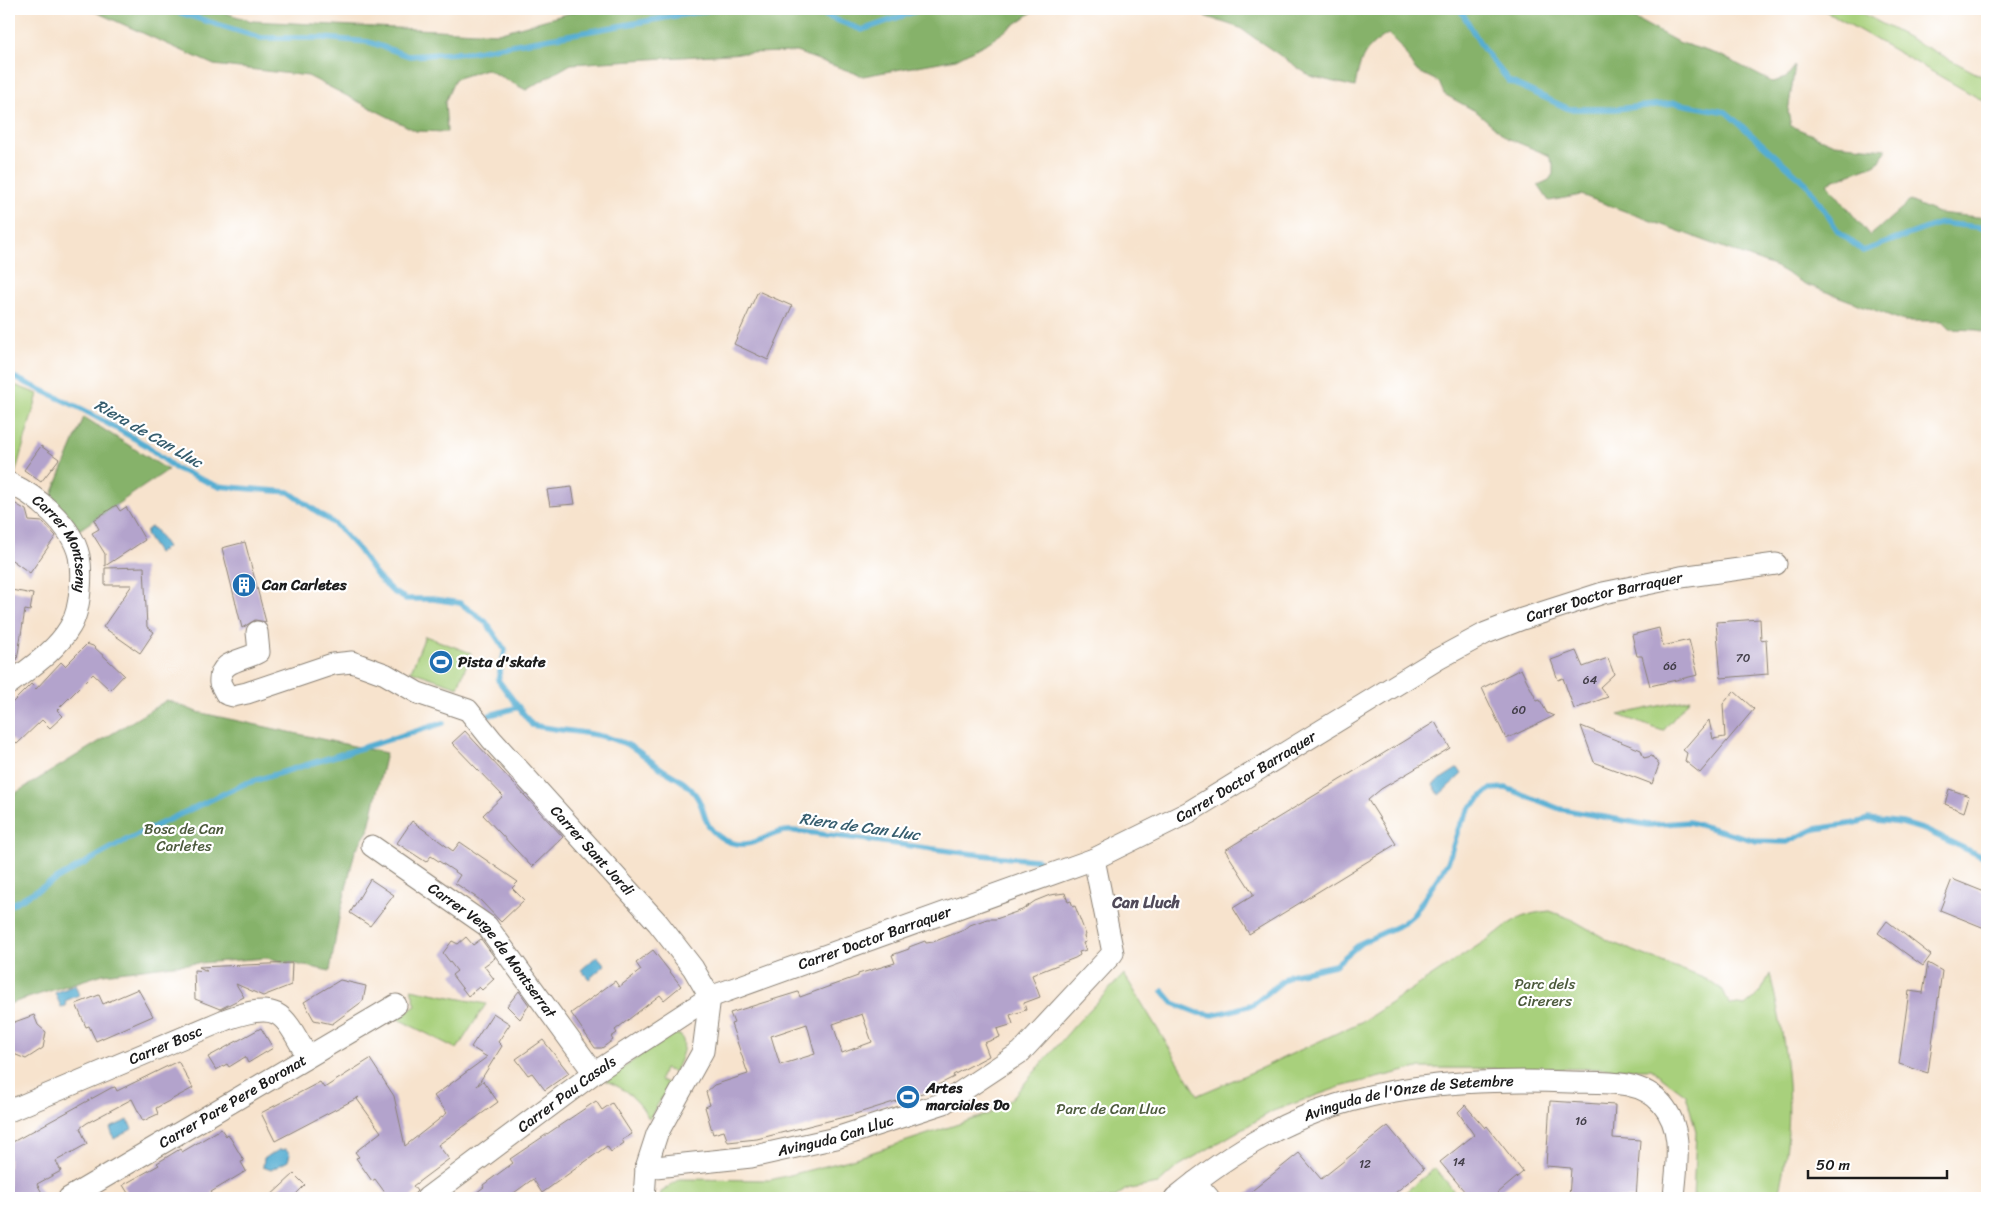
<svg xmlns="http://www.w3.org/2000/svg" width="1996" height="1207" viewBox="0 0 1996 1207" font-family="Sriracha,sans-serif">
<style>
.green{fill:#a8d07b;stroke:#62764c}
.forest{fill:#86b26b;stroke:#516744}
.water{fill:#55add2;stroke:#386477}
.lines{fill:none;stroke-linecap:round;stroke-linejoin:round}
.stream{stroke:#55add2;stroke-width:5.5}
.building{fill:#b3a3cc;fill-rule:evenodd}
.street-casing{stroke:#8a8074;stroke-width:23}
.street{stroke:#fff;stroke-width:21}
.labels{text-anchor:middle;stroke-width:4.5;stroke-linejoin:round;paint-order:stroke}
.number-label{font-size:12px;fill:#423e48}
.street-label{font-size:15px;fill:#1c1c1c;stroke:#fff}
.poi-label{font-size:15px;font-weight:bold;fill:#1c1c1c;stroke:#fff;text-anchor:start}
.park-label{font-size:15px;fill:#4d5b3d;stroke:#fff}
.water-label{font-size:16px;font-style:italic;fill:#365d6e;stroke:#fff}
.neighbourhood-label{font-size:16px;font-weight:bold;fill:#514b5a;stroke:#fff}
</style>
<rect width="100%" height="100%" fill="#fff"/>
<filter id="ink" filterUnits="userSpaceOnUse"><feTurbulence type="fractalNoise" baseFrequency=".02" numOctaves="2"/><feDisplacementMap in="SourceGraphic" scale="10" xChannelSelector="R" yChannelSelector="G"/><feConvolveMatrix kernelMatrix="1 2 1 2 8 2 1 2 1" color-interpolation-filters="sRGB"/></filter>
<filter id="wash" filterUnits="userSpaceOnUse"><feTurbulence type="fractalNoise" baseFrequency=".0096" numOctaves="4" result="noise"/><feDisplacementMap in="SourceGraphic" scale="20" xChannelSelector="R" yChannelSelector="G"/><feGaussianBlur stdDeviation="1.12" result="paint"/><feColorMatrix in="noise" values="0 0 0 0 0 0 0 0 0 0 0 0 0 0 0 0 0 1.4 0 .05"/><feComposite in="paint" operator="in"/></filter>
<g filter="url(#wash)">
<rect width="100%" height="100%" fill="#f7e3cd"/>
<path class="green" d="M 1822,9 L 1854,9 L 1987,79 L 1987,103 Z
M 9,383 L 38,394 L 15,474 L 9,471 Z
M 425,636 L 471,653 L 458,687 L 411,671 Z
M 1690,699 L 1663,731 L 1618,715 Z
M 1550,911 L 1571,919 L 1613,943 L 1706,979 L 1723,991 L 1730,1004 L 1745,1006 L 1760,993 L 1770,974 C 1788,1051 1798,1121 1777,1198 L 1693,1198 L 1696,1131 L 1686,1095 L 1651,1069 L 1417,1068 L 1340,1087 L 1273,1111 L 1177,1167 L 1158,1184 L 1125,1190 L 1114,1198 L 660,1198 L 661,1192 L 679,1179 L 770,1180 L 849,1160 L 989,1114 L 1012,1098 L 1076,1024 L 1124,974 L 1198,1095 L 1257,1070 L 1365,1020 L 1497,933 C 1514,918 1528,913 1550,911 Z
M 411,989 L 486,1004 L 457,1049 L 396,1018 L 416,1006 Z
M 669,1034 L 680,1035 C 689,1045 679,1061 675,1072 L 664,1069 L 660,1080 L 670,1084 L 649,1119 C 640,1101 625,1088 606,1081 Z
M 1435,1168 L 1460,1198 L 1398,1198 Z"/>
<path class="forest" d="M 89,9 L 212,9 L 252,21 L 498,33 L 584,9 L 1037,9 L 989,42 L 956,59 L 863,76 L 796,52 L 744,53 L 571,64 L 526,90 L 486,69 L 455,79 L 445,102 L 447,132 L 416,131 L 308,76 L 214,65 Z
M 1183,9 L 1617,9 L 1678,42 L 1720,55 L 1772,82 L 1786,78 L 1795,66 L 1788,112 L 1791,126 L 1834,144 L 1886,149 L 1880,161 L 1874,165 L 1827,183 L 1870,236 L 1910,201 L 1938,213 L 1987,218 L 1987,333 L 1977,330 L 1950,329 L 1942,321 L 1904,321 L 1805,284 L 1776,267 L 1581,195 L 1549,201 L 1538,185 L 1549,180 L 1553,174 L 1553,164 L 1548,155 L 1507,138 L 1477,112 L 1444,94 L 1439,82 L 1415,70 L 1402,48 L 1388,34 C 1363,49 1360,59 1355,87 L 1310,76 L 1240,28 Z
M 84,417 L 168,470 L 79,530 L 70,516 L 51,497 Z
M 167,700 L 197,712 L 386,753 L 368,831 L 355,851 L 339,918 L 330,971 L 266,958 L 174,965 L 103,974 L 9,1004 L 9,797 Z"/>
<path class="water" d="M 151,527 L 155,529 L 167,547 L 158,553 L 146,535 L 147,530 Z
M 1458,768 L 1462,774 L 1439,795 L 1433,784 Z
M 597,956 L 605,965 L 589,979 L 581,970 Z
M 75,985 L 79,995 L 65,1001 L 66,1006 L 61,1007 L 55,993 Z
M 128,1120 L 132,1129 L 114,1139 L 110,1128 Z
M 286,1149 L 290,1154 L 288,1161 L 271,1170 L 263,1167 L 264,1158 L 279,1150 Z"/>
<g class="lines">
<path class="stream" d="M 168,9 L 261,38 L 323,38 L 369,42 L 409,56 L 471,52 L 715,9
M 808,9 L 862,30 L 922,9
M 1460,9 L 1484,50 L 1509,81 L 1569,109 L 1615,109 L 1675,103 L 1726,112 L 1807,184 L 1838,231 L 1863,251 L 1941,223 L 1987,228
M 9,375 L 82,409 L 146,445 L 175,468 L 217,486 L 289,492 L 336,525 L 358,549 L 378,577 L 392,591 L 406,599 L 433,599 L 460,603 L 486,622 L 505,650 L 498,680 L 532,725 C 563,732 599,731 628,745 C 640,751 651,762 662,769 C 674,777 687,782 695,794 C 708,811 700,827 725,840 C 754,854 769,828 794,831 C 876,839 956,855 1038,860
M 490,715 L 519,707
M 9,906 L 124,841 L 244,784 L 443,723
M 1163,991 L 1173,1003 L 1198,1013 L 1213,1015 L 1234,1010 L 1254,1004 L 1290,975 L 1335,965 L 1361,943 L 1402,924 L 1414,914 L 1448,862 L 1459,827 L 1470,808 L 1490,789 L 1506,788 L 1560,809 L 1648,825 L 1689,822 L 1757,841 L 1787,842 L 1815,829 L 1856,823 L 1868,819 L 1902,823 L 1925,830 L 1987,859"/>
</g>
<g id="blocks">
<path class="building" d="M 758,291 L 792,306 L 768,360 L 734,344 Z
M 41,446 L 59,459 L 41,482 L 24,470 Z
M 572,487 L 575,504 L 550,506 L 547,490 Z
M 9,500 L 26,510 L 29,521 L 43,522 L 56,536 L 30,573 L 9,558 Z
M 116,505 L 120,511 L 126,507 L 145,540 L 105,566 L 105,554 L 92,533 L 99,529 L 94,520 Z
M 245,542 L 266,622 L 255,620 L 242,628 L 222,548 Z
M 144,567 L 147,627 L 154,632 L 140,653 L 103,627 L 132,585 L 105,585 L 105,568 Z
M 11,590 L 33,594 L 30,611 L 25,610 L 17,660 L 9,659 L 9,596 Z
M 1760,619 L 1761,640 L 1766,639 L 1768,674 L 1721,678 L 1716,622 Z
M 1659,628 L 1663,646 L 1689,640 L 1698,675 L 1650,686 L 1642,656 L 1637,656 L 1632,635 Z
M 87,644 L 93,646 L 124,675 L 110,690 L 93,674 L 57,710 L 63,716 L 50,728 L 42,720 L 17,744 L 9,737 L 9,706 L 31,684 L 36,689 L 61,662 L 65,666 Z
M 1576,651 L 1583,667 L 1608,658 L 1614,674 L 1600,687 L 1608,697 L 1574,709 L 1563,678 L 1558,680 L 1551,660 Z
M 1521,669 L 1537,701 L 1540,700 L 1547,713 L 1554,716 L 1506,739 L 1482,688 Z
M 1734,691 L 1754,709 L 1700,773 L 1685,761 L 1687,753 L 1683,750 L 1709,720 L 1713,739 L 1725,737 L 1723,704 Z
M 1435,722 L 1450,748 L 1381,789 L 1368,800 L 1396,844 L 1249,934 L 1233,908 L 1254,895 L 1225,850 Z
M 1581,726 L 1641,750 L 1644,758 L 1652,756 L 1659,765 L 1652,784 L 1594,762 Z
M 465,731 L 563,837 L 532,867 L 483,815 L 503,796 L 452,743 Z
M 1949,789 L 1969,796 L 1964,812 L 1945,804 Z
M 412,821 L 453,851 L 460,842 L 518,882 L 512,888 L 524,900 L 501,922 L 480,900 L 455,883 L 460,875 L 431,856 L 426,862 L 397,843 Z
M 370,879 L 394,895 L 370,926 L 350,913 Z
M 1952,879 L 1987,893 L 1987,929 L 1940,910 Z
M 1065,893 L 1068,902 L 1071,901 L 1073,907 L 1075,906 L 1086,935 L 1084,936 L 1086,942 L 1083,943 L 1086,950 L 1079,952 L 1080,955 L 1075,958 L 1032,975 L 1040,997 L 1024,1003 L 1026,1010 L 1010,1015 L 1013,1024 L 997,1029 L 1000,1037 L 984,1043 L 989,1056 L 953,1075 L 954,1077 L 932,1088 L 932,1090 L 852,1115 L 757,1139 L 728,1142 L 724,1131 L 713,1134 L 705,1107 L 710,1105 L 706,1092 L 714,1085 L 748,1074 L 731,1024 L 734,1023 L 730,1013 L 798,992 L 800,997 L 858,976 L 858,974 L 895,963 L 892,955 L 909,949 L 909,947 L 925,941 L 926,943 L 933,942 L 964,930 L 970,925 L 987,919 L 996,919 L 1022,910 L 1035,901 L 1050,895 ZM 862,1014 L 872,1042 L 842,1053 L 833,1024 ZM 807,1024 L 815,1054 L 780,1065 L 771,1036 Z
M 1887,921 L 1931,955 L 1923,966 L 1878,933 Z
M 466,937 L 473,945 L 481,939 L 495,958 L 484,966 L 494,979 L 482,990 L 479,987 L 468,996 L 452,975 L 457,971 L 443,953 L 452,941 L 458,944 Z
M 653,950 L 681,986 L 664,1000 L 660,995 L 615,1030 L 617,1033 L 611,1037 L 613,1040 L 602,1048 L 595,1048 L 571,1013 L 615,981 L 619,987 L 641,970 L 636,963 Z
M 292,963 L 291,985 L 263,996 L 236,984 L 244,997 L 220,1009 L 195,999 L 194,970 L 207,971 L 199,967 Z
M 1928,963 L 1942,971 L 1928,1073 L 1899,1064 L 1909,991 L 1923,993 Z
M 340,980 L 366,986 L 363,1001 L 332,1024 L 314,1020 L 304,1002 Z
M 138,989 L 153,1016 L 96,1041 L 89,1026 L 86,1027 L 76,1004 L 99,995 L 103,1004 Z
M 519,991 L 529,1005 L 520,1019 L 507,1006 Z
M 493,1013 L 510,1024 L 498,1042 L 502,1046 L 477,1086 L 483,1081 L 498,1102 L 438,1145 L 449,1159 L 413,1186 L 417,1191 L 410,1198 L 389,1198 L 375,1179 L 372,1181 L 356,1158 L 359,1157 L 355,1152 L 381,1132 L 357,1099 L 359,1097 L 275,1141 L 261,1113 L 320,1082 L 324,1088 L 370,1059 L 394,1096 L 405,1146 L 447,1113 L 434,1096 L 487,1057 L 471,1047 Z
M 34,1015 L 38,1025 L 46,1032 L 43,1048 L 26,1059 L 9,1052 L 9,1024 Z
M 261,1028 L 273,1048 L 248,1063 L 245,1057 L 229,1067 L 227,1064 L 216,1070 L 208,1057 Z
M 543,1040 L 569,1073 L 545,1090 L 532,1073 L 528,1075 L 516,1059 Z
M 178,1061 L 193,1088 L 156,1108 L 158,1114 L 143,1121 L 132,1099 L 87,1123 L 80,1128 L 87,1144 L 56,1161 L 61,1171 L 37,1184 L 45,1198 L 9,1198 L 9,1144 L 111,1088 L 115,1087 L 117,1091 Z
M 596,1101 L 602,1110 L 612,1103 L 632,1134 L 622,1140 L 624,1143 L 611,1152 L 607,1146 L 542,1193 L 533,1179 L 507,1198 L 469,1198 L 484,1187 L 483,1185 L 513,1163 L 510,1159 Z
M 1550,1101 L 1615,1105 L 1613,1138 L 1640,1140 L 1636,1198 L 1569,1198 L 1571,1168 L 1546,1166 Z
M 1465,1105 L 1485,1128 L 1487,1126 L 1523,1172 L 1492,1198 L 1470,1198 L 1440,1162 L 1474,1135 L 1458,1112 Z
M 1388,1126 L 1424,1169 L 1389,1198 L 1243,1198 L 1299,1153 L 1321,1179 Z
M 221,1129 L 226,1136 L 228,1134 L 244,1161 L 241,1162 L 246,1171 L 211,1192 L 215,1198 L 131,1198 L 123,1185 L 159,1165 L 157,1163 L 180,1149 L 182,1152 Z
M 294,1174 L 305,1185 L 292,1198 L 268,1198 Z"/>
</g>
</g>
<g filter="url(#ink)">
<use href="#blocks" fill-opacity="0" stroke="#8a8074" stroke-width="1"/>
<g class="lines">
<g class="street-casing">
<g id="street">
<path id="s1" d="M 9,483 C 36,495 72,525 79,556 C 81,566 81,579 80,590 C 79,602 77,616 70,627 C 56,651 31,667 9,684"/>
<path id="s2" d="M 257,632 L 259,652 C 244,661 218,660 220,683 L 226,694 L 233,696 L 247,693 L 333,664 L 352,662 L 385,674 L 418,693 L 468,710 L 492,740 L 658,923 L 693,968 L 710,997"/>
<path id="s3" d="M 372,846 L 487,926 L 594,1073"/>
<path id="s4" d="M 710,997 L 703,1051 L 657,1134 L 646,1168 L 751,1157 L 836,1138 L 944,1103 L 1021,1052 L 1113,953 L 1094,859"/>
<path id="s5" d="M 9,1111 L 227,1019 C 280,1001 283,1013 307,1056"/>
<path d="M 1195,1182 L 1209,1198"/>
<path id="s6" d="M 69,1198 L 396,1005"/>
<path id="s7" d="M 427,1198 L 594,1073 L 710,997 L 1094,859 L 1189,812 L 1438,659 L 1486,633 L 1522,619 L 1603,593 L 1681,577 L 1776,564"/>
<path d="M 644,1198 L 646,1168"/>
<path id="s8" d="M 1175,1198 C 1203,1175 1232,1154 1265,1136 C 1355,1084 1468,1078 1570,1082 C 1600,1083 1641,1078 1662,1104 C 1685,1131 1676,1166 1674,1198"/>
</g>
</g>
<use href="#street" class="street"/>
</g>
</g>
<defs>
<g id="building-disc" transform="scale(1.25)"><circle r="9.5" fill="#1f6fb2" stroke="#fff"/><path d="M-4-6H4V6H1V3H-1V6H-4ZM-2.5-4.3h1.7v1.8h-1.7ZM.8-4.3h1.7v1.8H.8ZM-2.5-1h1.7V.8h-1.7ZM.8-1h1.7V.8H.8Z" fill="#fff"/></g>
<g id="stadium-disc" transform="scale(1.25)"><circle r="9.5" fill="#1f6fb2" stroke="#fff"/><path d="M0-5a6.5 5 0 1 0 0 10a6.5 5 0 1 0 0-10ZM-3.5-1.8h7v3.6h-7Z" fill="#fff"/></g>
</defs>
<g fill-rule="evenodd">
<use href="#building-disc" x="244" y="585"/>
<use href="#stadium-disc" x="441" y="662"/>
<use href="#stadium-disc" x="908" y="1097"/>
</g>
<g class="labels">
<g class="number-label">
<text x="1743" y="662">70</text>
<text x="1670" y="670">66</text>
<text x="1590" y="684">64</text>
<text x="1519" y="714">60</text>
<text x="1581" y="1125">16</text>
<text x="1459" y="1166">14</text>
<text x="1365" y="1168">12</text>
</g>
<g class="street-label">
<text dy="5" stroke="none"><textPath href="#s1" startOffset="85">Carrer Montseny</textPath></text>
<text dy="5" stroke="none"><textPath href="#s7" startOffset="1332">Carrer Doctor Barraquer</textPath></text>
<text dy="5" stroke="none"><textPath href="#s7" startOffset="928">Carrer Doctor Barraquer</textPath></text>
<text dy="5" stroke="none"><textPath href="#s2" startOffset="532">Carrer Sant Jordi</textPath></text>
<text dy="5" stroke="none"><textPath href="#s7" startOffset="522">Carrer Doctor Barraquer</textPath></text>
<text dy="5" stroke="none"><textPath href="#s3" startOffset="161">Carrer Verge de Montserrat</textPath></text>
<text dy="5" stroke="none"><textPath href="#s5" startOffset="170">Carrer Bosc</textPath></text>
<text dy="5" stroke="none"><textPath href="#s7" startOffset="174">Carrer Pau Casals</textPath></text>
<text dy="5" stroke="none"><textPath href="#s6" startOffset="190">Carrer Pare Pere Boronat</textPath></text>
<text dy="5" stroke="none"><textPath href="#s8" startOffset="260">Avinguda de l'Onze de Setembre</textPath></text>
<text dy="5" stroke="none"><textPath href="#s4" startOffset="378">Avinguda Can Lluc</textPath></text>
</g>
<g class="poi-label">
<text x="262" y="590">Can Carletes</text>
<text x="458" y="667">Pista d'skate</text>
<text x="926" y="1093">Artes<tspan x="926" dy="17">marciales Do</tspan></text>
</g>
<g class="park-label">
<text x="184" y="834">Bosc de Can<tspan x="184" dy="17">Carletes</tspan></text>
<text x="1545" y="989">Parc dels<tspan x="1545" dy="17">Cirerers</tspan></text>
<text x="1111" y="1114">Parc de Can Lluc</text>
</g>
<g class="water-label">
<text transform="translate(149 433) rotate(30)" y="6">Riera de Can Lluc</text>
<text transform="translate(860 826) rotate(8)" y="6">Riera de Can Lluc</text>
</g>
<g class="neighbourhood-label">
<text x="1146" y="908">Can Lluch</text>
</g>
</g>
<rect width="1996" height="1207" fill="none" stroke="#fff" stroke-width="30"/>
<path d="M1808 1170v8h139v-8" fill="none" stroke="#1c1c1c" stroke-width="2.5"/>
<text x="1816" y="1170" font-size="15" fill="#1c1c1c" stroke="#ffffff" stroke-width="4" paint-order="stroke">50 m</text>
</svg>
